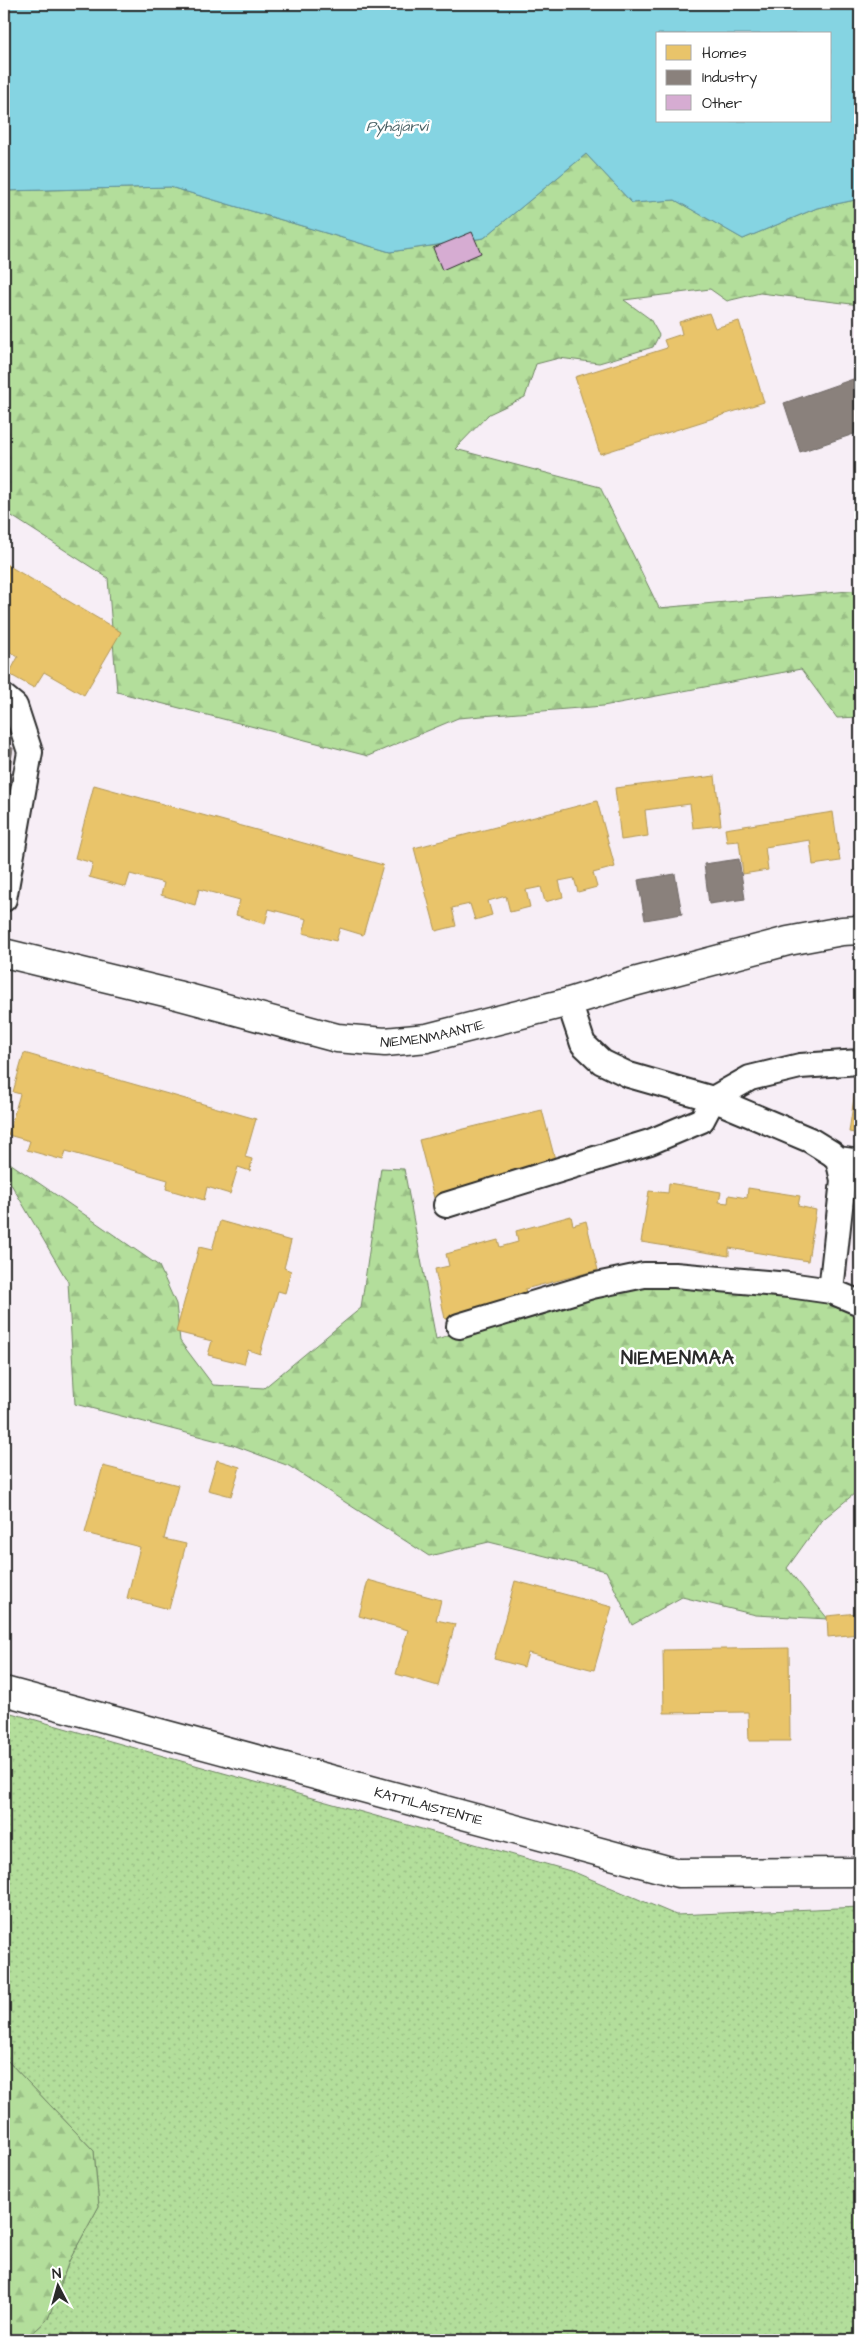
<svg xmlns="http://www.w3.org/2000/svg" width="864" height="2344" viewBox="0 0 864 2344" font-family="'Architects Daughter',sans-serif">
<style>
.green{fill:url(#green-dots);stroke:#6f8463}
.forest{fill:url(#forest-firs);stroke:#6f8463}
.water{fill:#85d4e2;stroke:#619099;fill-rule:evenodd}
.homes{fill:#e9c46a;stroke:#b09657}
.industry{fill:#8a817c;stroke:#6e6764}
.building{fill:#d6acd2;stroke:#2b2b2b}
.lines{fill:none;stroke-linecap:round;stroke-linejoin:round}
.service-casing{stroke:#2b2b2b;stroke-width:28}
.minor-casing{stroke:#2b2b2b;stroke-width:31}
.service{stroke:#fff;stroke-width:24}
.minor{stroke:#fff;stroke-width:28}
.labels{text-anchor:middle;stroke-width:5;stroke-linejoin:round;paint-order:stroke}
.street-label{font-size:14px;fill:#2b2b2b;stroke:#fff}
.water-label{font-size:15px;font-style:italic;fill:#465e62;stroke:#fff}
.district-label{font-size:19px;font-weight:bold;letter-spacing:1px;fill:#2b2b2b;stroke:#fff}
</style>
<defs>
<pattern id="green-dots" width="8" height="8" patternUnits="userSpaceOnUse" patternTransform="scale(1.25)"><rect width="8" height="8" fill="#b3de9b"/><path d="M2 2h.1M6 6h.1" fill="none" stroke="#9abf86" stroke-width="1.8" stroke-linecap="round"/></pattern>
<pattern id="forest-firs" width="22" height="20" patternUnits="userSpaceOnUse" patternTransform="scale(1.25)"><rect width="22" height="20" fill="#b3de9b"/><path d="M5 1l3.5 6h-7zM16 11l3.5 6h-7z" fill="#9abf86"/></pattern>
</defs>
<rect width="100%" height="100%" fill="#f7eef6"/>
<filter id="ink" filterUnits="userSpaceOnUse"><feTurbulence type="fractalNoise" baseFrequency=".02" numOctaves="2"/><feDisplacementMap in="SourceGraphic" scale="10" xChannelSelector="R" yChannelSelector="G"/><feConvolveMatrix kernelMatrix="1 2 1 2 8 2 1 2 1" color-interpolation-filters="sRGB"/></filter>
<g filter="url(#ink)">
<path class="green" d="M 4,1711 L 574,1872 L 676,1915 L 860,1907 L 860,2340 L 25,2340 L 48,2319 L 69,2261 L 99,2206 L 94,2151 L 4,2057 Z"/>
<path class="forest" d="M 586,154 L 632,203 L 675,200 L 743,239 L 817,208 L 860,199 L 860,305 L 760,293 L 727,301 L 710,289 L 624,300 L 650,319 L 659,335 L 653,347 L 599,363 L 559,358 L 536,364 L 525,397 L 489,414 L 455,449 L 600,487 L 659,608 L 860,590 L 860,717 L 837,718 L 801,669 L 603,706 L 458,718 L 368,756 L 117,692 L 108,578 L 4,511 L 4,191 L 170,187 L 390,252 L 484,238 Z
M 4,1159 L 159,1266 L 176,1304 L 180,1341 L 213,1385 L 264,1388 L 361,1308 L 381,1168 L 404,1169 L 436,1339 L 607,1290 L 682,1283 L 781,1292 L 860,1311 L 860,1489 L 821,1521 L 787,1568 L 828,1619 L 756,1615 L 682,1597 L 632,1625 L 606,1571 L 489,1542 L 429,1556 L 289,1466 L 233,1445 L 75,1404 L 68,1282 L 4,1172 Z
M 4,2057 L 94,2151 L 99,2206 L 69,2261 L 48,2319 L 25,2340 L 4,2340 Z"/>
<path class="water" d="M 4,4 L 860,4 L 860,199 L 817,208 L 743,239 L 675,200 L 632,203 L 586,154 L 484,238 L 390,252 L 170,187 L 4,191 ZM 658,34 L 830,34 L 830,121 L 658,121 Z"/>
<path class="homes" d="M 709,313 L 715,328 L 739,321 L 764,402 L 600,454 L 575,377 L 667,348 L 664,340 L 682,334 L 679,322 Z
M 4,563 L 121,632 L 84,695 L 44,672 L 34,688 L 9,674 L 18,657 L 4,648 Z
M 715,776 L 721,825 L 693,828 L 690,804 L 645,810 L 648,836 L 621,840 L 615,788 Z
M 94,785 L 383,865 L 363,935 L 340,928 L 336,941 L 303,933 L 307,919 L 269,909 L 265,924 L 236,915 L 240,900 L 199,889 L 195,905 L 161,895 L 164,883 L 130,874 L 126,887 L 89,877 L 93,863 L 75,858 Z
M 597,801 L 615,867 L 593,873 L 597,887 L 578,892 L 574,878 L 559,881 L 563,897 L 545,902 L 541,887 L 526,890 L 530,907 L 510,912 L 506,896 L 488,901 L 492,915 L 475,920 L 470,904 L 452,908 L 456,926 L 436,931 L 414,848 Z
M 833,812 L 840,861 L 813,865 L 810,840 L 765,847 L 768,870 L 743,874 L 739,841 L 727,842 L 725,829 Z
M 24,1053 L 256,1119 L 245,1157 L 252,1159 L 250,1171 L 238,1167 L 230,1194 L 207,1187 L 204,1200 L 166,1189 L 168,1180 L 66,1151 L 63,1160 L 27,1150 L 30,1141 L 8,1135 L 20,1094 L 13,1092 Z
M 855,1091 L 860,1092 L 860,1134 L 849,1132 Z
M 542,1110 L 557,1167 L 434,1198 L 419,1140 Z
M 669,1183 L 721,1192 L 719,1202 L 728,1203 L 729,1195 L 747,1198 L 748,1188 L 800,1196 L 798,1206 L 816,1210 L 808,1261 L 729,1248 L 729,1256 L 641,1242 L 649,1191 L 668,1193 Z
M 571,1216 L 573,1225 L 586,1221 L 598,1270 L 525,1289 L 528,1298 L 445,1319 L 435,1269 L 449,1266 L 446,1254 L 498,1240 L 500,1247 L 518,1242 L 516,1231 Z
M 220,1221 L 291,1241 L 284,1268 L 291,1271 L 285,1293 L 278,1291 L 260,1354 L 248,1350 L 244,1364 L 208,1355 L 212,1341 L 176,1332 L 199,1247 L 212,1250 Z
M 217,1460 L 240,1467 L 231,1496 L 208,1490 Z
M 103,1466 L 178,1485 L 164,1539 L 186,1544 L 169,1609 L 127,1598 L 140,1547 L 85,1533 Z
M 368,1580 L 441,1600 L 436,1620 L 455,1624 L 438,1686 L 396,1674 L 408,1630 L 359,1616 Z
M 515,1581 L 612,1607 L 594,1670 L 528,1653 L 524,1667 L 494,1659 Z
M 858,1613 L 859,1634 L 828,1637 L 827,1616 Z
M 789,1648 L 790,1741 L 749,1741 L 748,1712 L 664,1713 L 663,1650 Z"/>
<path class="industry" d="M 859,377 L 860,432 L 800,452 L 784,403 Z
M 4,747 L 13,748 L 4,809 Z
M 739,859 L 745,899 L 709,904 L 704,864 Z
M 675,874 L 682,914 L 645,920 L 638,880 Z"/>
<path class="building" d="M 472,232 L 481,253 L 442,270 L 433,248 Z"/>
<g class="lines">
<g class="service-casing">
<path id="service" d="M 4,697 L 15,706 L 30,752 L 4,899
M 569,1002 L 583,1044 L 602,1062 L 629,1075 L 713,1099 L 810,1140 L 831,1153 L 838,1159 L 843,1180 L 831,1291
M 838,1159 L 860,1162
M 446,1205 L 650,1142 L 702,1120 L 713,1099 L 750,1078 L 800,1066 L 860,1062
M 459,1326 L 592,1286 L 644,1275 L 675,1275 L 789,1285 L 831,1291 L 860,1303"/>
</g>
<g class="minor-casing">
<g id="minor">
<path id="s1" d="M 4,953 L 177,995 L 337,1038 L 385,1042 L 427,1038 L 569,1002 L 630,983 L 788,941 L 842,931 L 860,930"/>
<path id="s2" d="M 4,1691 L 678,1873 L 860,1872"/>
</g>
</g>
<use href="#service" class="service"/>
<use href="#minor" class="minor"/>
</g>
</g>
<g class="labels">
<g class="street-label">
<text dy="5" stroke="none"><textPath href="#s1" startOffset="440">NIEMENMAANTIE</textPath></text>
<text dy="5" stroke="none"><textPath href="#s2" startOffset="440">KATTILAISTENTIE</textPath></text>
</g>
<g class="water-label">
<text x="397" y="131">Pyhäjärvi</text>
</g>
<g class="district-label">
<text x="678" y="1364">NIEMENMAA</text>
</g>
</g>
<rect width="864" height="2344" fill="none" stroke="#fff" stroke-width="20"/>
<rect x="10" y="10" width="844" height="2324" fill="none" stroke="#2b2b2b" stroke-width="2" filter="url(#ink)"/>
<rect x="656" y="32" width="175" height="90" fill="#ffffff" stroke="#aaaaaa"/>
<rect x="666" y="45" width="25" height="15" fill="#e9c46a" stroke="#aaaaaa"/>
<text x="702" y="58" font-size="15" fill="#2b2b2b">Homes</text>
<rect x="666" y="70" width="25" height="15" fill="#8a817c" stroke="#aaaaaa"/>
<text x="702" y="82" font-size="15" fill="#2b2b2b">Industry</text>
<rect x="666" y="95" width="25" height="15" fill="#d6acd2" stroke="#aaaaaa"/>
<text x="702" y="108" font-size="15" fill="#2b2b2b">Other</text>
<g transform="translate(58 2286) rotate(354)" stroke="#ffffff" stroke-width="4" paint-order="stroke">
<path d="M0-4L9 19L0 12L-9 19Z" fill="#2b2b2b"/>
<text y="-8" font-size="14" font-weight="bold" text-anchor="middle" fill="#2b2b2b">N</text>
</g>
</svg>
